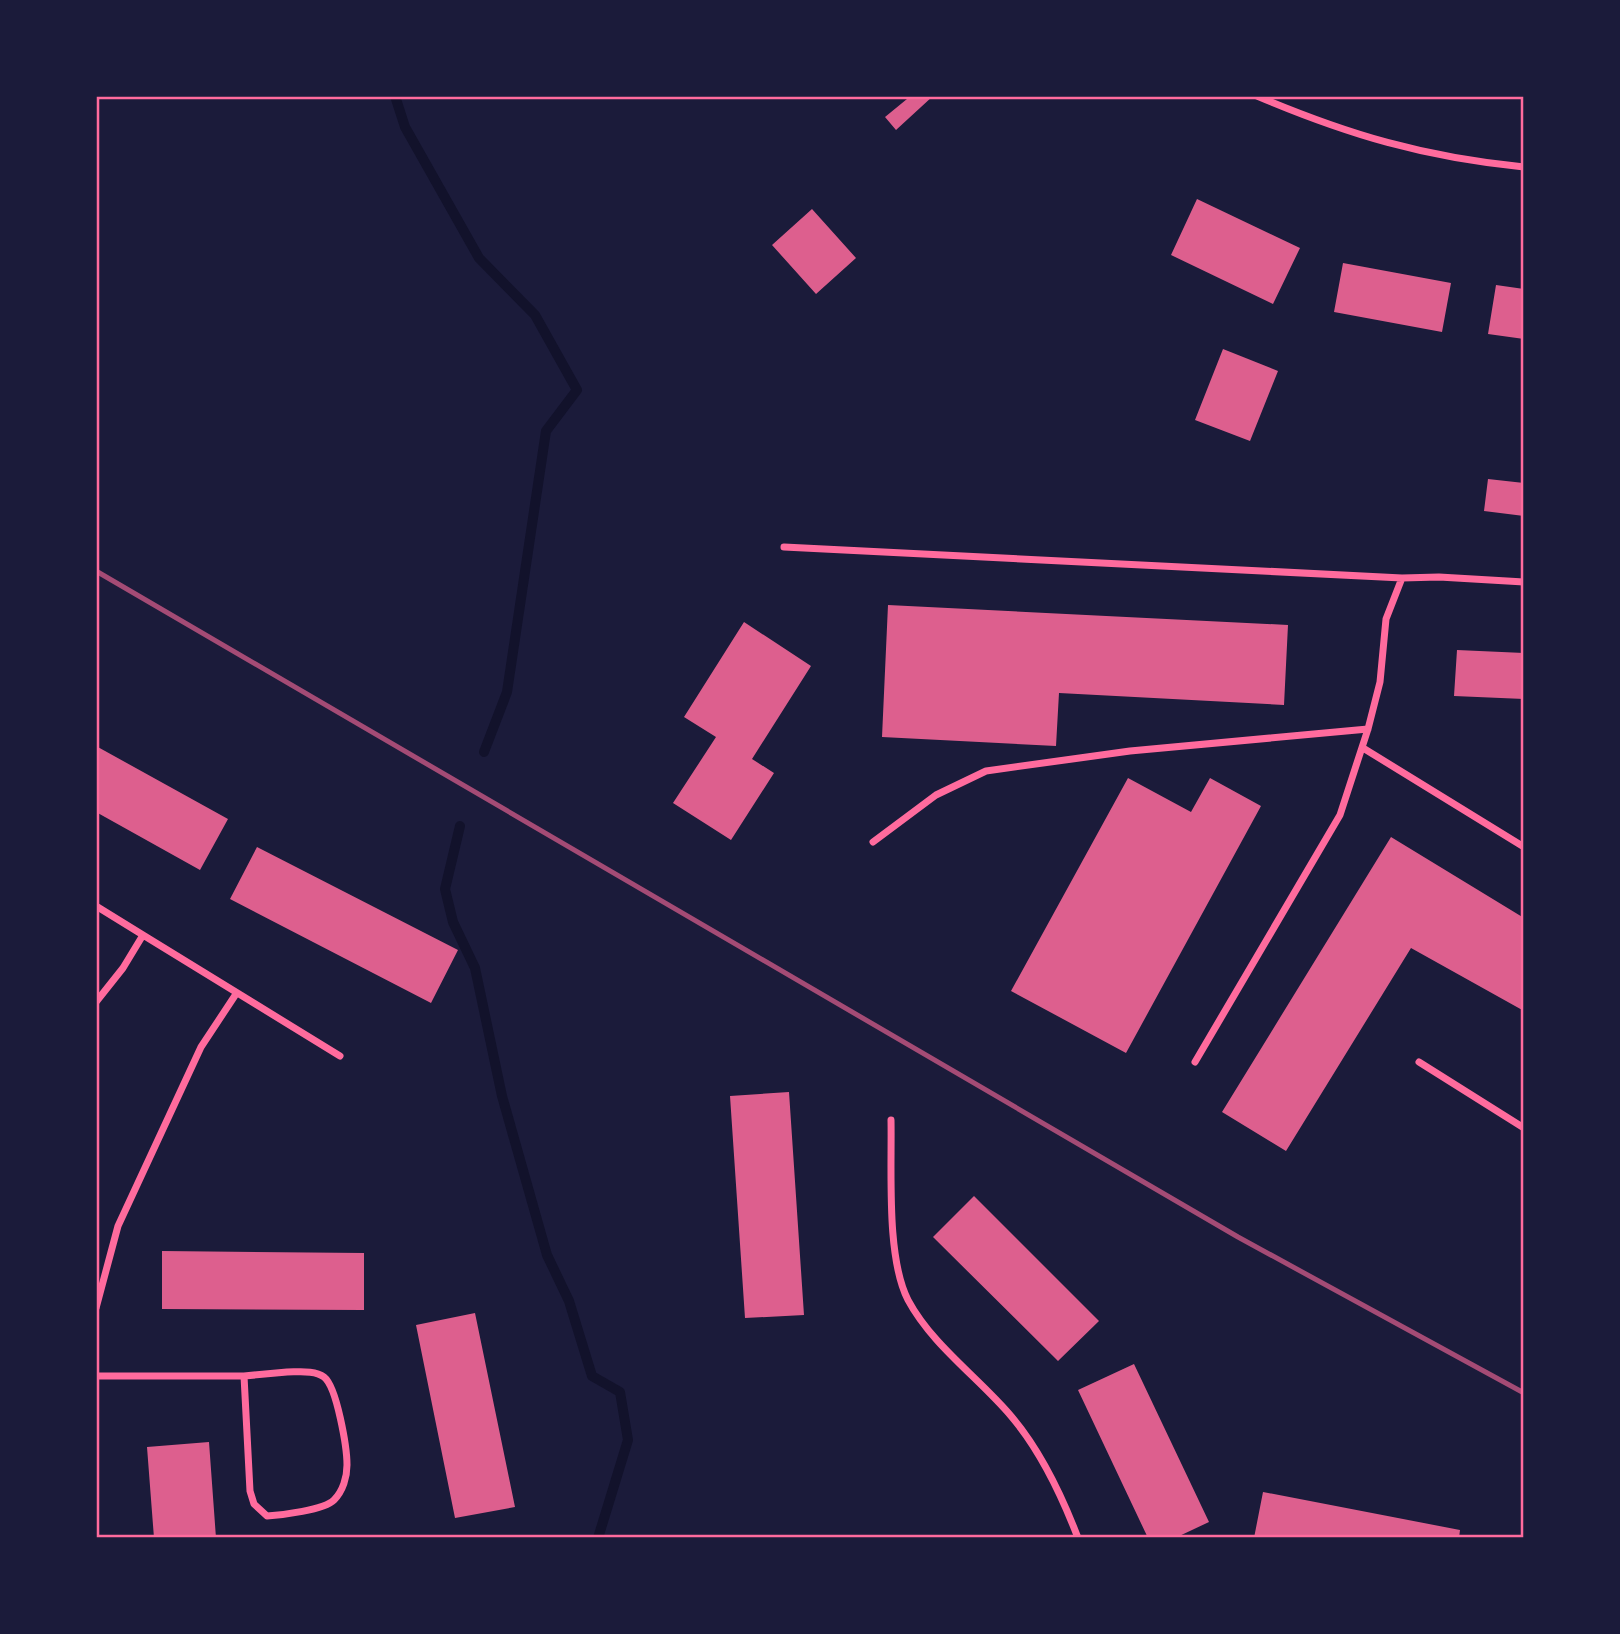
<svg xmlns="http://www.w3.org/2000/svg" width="1620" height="1634" viewBox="0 0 1620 1634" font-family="Roboto,sans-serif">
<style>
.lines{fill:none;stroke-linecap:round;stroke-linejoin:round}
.stream{stroke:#12122b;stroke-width:10}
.building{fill:#dd5f8e}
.minor{stroke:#ff6b9d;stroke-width:7}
.rail{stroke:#a44b75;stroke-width:5}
.neatline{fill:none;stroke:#ff6b9d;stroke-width:2.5}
</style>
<rect width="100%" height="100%" fill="#1b1b3a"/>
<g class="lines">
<path class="stream" d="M 395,96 L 405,127 L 479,258 L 535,315 L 577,390 L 546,431 L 507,692 L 484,752
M 460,826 L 445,889 L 453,922 L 475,968 L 502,1096 L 547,1255 L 569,1301 L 592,1376 L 620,1392 L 628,1440 L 598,1538"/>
</g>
<path class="building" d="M 905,96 L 933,96 L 896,130 L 885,117 L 907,99 Z
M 1197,199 L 1300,248 L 1273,304 L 1171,255 Z
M 812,209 L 856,258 L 816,294 L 772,245 Z
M 1343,263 L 1451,283 L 1442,332 L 1334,312 Z
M 1496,285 L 1524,289 L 1524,339 L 1488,334 Z
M 1223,349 L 1278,371 L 1250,441 L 1195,420 Z
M 1488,479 L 1524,483 L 1524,516 L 1484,511 Z
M 888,605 L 1288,625 L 1284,705 L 1059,693 L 1056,746 L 882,737 Z
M 744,622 L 811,666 L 752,759 L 774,773 L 731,840 L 673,803 L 716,737 L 684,717 Z
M 1457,650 L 1524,653 L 1524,699 L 1454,696 Z
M 96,746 L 228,819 L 200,870 L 96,812 Z
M 1128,778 L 1191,812 L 1210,778 L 1261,806 L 1126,1053 L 1011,991 Z
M 1391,837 L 1524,918 L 1524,1011 L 1411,948 L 1286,1151 L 1222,1112 Z
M 257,847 L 458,950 L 431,1003 L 230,899 Z
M 789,1092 L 804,1315 L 745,1318 L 730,1096 Z
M 974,1196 L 1099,1321 L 1058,1361 L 933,1237 Z
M 162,1251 L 364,1253 L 364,1310 L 162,1309 Z
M 475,1313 L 515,1507 L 455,1518 L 416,1325 Z
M 1134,1364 L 1209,1522 L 1175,1538 L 1148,1538 L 1078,1390 Z
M 209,1442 L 216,1538 L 154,1538 L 147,1447 Z
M 1263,1492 L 1460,1530 L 1459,1538 L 1254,1538 Z"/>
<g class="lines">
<path class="minor" d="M 1257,96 C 1349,135 1424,157 1524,167
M 784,547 L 1402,578
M 1363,748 L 1524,847
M 873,842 L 936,795 L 986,771 L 1130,751 L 1368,729
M 96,906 L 143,935 L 123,968 L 96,1002
M 143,935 L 340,1056
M 1195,1062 L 1340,815 L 1368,729 L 1380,682 L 1386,619 L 1402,578 L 1439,577 L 1524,582
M 1419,1062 L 1524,1128
M 891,1120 C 892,1170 886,1257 908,1300 C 932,1345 979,1378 1011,1416 C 1040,1450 1062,1496 1078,1538
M 96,1308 L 118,1226 L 201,1047 L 236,994
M 287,1372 C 299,1372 315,1370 324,1377 C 337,1387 347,1448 347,1465 C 347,1477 343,1491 334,1500 C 324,1510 282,1515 267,1516 L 254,1504 L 250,1491 L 244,1376 Z
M 96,1376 L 244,1376"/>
<path class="rail" d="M 96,571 L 1238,1237 L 1524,1393"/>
</g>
<rect width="1620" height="1634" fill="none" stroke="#1b1b3a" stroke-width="196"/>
<rect x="98" y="98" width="1424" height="1438" class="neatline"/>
</svg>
